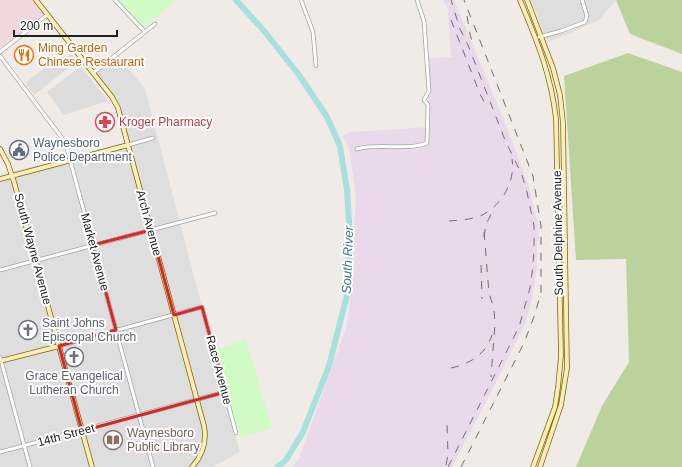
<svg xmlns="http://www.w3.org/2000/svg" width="682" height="467" viewBox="0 0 682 467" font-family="Helvetica,sans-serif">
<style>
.residential{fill:#dfdede}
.commercial{fill:#f2d7de}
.industrial{fill:#e9d9eb}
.forest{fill:#bbd29b}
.park{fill:#d0fbc4}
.parking{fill:#ddd}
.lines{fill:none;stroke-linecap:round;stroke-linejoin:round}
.river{stroke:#a7e0dc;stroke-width:6}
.street-casing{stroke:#a2a2a2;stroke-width:4.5}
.secondary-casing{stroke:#7e6702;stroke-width:5.5}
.street{stroke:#fff;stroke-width:3}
.secondary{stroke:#fbecbb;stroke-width:4}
.rail{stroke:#6f6f6f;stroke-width:1;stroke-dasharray:8 8;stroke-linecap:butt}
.marked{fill:none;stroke:#d62828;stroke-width:3;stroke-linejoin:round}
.labels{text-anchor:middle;stroke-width:4;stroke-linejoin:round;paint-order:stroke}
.food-label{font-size:12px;fill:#c56008;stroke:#fff;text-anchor:start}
.health-label{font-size:12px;fill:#be3a42;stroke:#fff;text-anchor:start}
.service-label{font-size:12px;fill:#4e5e75;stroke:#fff;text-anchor:start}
.street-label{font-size:12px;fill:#212121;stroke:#fff}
.worship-label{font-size:12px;fill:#5b616d;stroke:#fff;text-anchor:start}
.education-label{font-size:12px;fill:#785e54;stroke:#fff;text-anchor:start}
.water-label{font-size:13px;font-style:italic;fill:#3b7b8b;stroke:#fff}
</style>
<rect width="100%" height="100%" fill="#f1ebe7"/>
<path class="residential" d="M 531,0 L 616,0 L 598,21 L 553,40 L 547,41 Z
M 119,56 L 145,89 L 240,452 L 212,467 L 0,467 L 0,175 L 129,142 L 118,103 L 96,73 Z"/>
<path class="commercial" d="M 0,0 L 33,0 L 44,14 L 0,49 Z"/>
<path class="industrial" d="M 443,0 L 454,0 L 507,128 L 528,184 L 538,224 L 539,240 L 537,241 L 537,267 L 532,299 L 526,322 L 488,398 L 452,467 L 293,467 L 299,458 L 347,325 L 354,268 L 353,246 L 356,197 L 349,148 L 342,136 L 351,132 L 430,127 L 426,58 L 451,57 L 448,10 Z"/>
<path class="forest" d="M 616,0 L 682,0 L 682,54 L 630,34 Z
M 628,53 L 682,72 L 682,467 L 576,467 L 602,406 L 629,362 L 626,259 L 576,260 L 564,76 Z"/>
<path class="park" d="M 116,0 L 176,0 L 144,27 Z
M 246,340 L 272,428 L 240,438 L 214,350 Z"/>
<path class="parking" d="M 71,54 L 77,61 L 34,95 L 25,83 L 50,64 L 52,68 Z
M 81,66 L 108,101 L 64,115 L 47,92 Z
M 122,399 L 126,402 L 129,412 L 93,421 L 89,407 Z"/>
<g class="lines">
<path class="river" d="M 236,0 L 265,32 L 299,75 L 327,117 L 340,146 L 347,190 L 350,238 L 347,295 L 329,366 L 303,432 L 286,460 L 277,467"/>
<g class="street-casing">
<path id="street" d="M 115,0 L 145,32
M 301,0 L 313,32 L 316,66
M 539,37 L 561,31 L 585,22 L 587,16 L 582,0
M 0,52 L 47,15
M 0,56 L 62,138 L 66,145 L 153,467
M 93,73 L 155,24
M 128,145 L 153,138
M 357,149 C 379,143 406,151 427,143 L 428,105 L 424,100 L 429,91 L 424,21 L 417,0
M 0,270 L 215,213
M 59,346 L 202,307 L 236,433
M 0,357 L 30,467
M 0,452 L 225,392"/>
</g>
<g class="secondary-casing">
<path id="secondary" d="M 36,0 L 112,97 L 118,108 L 204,426 C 207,442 203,455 192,467
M 520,0 C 537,41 551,74 556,119 L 561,356 L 558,387 L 555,407 L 533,467
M 527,0 L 553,68 L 560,95 L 563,123 L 567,368 L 561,405 L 540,467
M 0,149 L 8,164 L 14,182 L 92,467
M 0,179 L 128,145
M 0,361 L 59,346"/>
</g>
<use href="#street" class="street"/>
<use href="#secondary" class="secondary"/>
<path class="rail" d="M 467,16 L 470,34 L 473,45
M 451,20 L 480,94 L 487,107
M 449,221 C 459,220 470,220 480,216 C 501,207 516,181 512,159
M 484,232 L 489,293 L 494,309 L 495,324 L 491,377
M 484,237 L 486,224 L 494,209
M 481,265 L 482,299
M 451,368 C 470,364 486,354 492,335
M 446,465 L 448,455 L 447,424
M 448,467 L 519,327 L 530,288 L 533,265 L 534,249 L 534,226 L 527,192 L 522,175 L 505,140 L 468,45 L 460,29 L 451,0
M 461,467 L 524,343 L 535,314 L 541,292 L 541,226 L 533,176 L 464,0"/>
</g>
<path class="marked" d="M 151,230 L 174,315 L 202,307 L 225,392 L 82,431 L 59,346 L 116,330 L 93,245 Z"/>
<defs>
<g id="restaurant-ring" transform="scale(1)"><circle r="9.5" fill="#fff" stroke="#e8710a" stroke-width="1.5"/><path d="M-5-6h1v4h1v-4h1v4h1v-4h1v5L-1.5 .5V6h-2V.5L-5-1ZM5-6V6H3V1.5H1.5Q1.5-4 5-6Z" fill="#e8710a"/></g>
<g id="pharmacy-ring" transform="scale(1)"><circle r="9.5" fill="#fff" stroke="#e0444e" stroke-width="1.5"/><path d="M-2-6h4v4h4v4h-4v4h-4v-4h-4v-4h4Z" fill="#e0444e"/></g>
<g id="civic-ring" transform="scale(1)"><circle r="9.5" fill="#fff" stroke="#5c6f8a" stroke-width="1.5"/><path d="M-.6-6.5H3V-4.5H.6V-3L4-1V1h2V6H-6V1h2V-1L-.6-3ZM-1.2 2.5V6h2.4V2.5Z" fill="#5c6f8a"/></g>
<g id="church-ring" transform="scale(1)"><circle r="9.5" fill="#fff" stroke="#6b7280" stroke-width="1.5"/><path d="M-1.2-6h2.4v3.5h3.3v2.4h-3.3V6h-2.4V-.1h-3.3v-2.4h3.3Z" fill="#6b7280"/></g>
<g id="library-ring" transform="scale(1)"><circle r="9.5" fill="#fff" stroke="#8d6e63" stroke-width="1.5"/><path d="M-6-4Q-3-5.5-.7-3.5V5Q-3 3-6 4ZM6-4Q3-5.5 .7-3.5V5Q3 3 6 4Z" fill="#8d6e63"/></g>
</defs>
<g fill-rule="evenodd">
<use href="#restaurant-ring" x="24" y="55"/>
<use href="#pharmacy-ring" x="105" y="122"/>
<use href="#civic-ring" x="19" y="150"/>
<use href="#church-ring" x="28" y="330"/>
<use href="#church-ring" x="74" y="357"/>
<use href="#library-ring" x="113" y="440"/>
</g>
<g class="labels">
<g class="food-label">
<text x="38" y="52">Ming Garden<tspan x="38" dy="14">Chinese Restaurant</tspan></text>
</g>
<g class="health-label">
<text x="119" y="126">Kroger Pharmacy</text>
</g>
<g class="service-label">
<text x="33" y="147">Waynesboro<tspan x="33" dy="14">Police Department</tspan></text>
</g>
<g class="street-label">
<text transform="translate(149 223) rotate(75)" y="4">Arch Avenue</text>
<text transform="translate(558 233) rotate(-91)" y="4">South Delphine Avenue</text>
<text transform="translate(33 249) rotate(75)" y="4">South Wayne Avenue</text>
<text transform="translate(95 252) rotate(75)" y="4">Market Avenue</text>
<text transform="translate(219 370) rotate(75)" y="4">Race Avenue</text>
<text transform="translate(66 435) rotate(-15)" y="4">14th Street</text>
</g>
<g class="worship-label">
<text x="42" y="327">Saint Johns<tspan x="42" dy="14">Episcopal Church</tspan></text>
<text x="74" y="380" text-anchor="middle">Grace Evangelical<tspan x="74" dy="14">Lutheran Church</tspan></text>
</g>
<g class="education-label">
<text x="127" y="437">Waynesboro<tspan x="127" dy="14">Public Library</tspan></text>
</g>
<g class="water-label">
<text transform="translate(347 260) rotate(-88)" y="5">South River</text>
</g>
</g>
<path d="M14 30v6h103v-6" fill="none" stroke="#212121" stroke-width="2"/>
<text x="20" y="30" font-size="12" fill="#212121" stroke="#ffffff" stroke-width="3" paint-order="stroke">200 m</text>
</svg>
